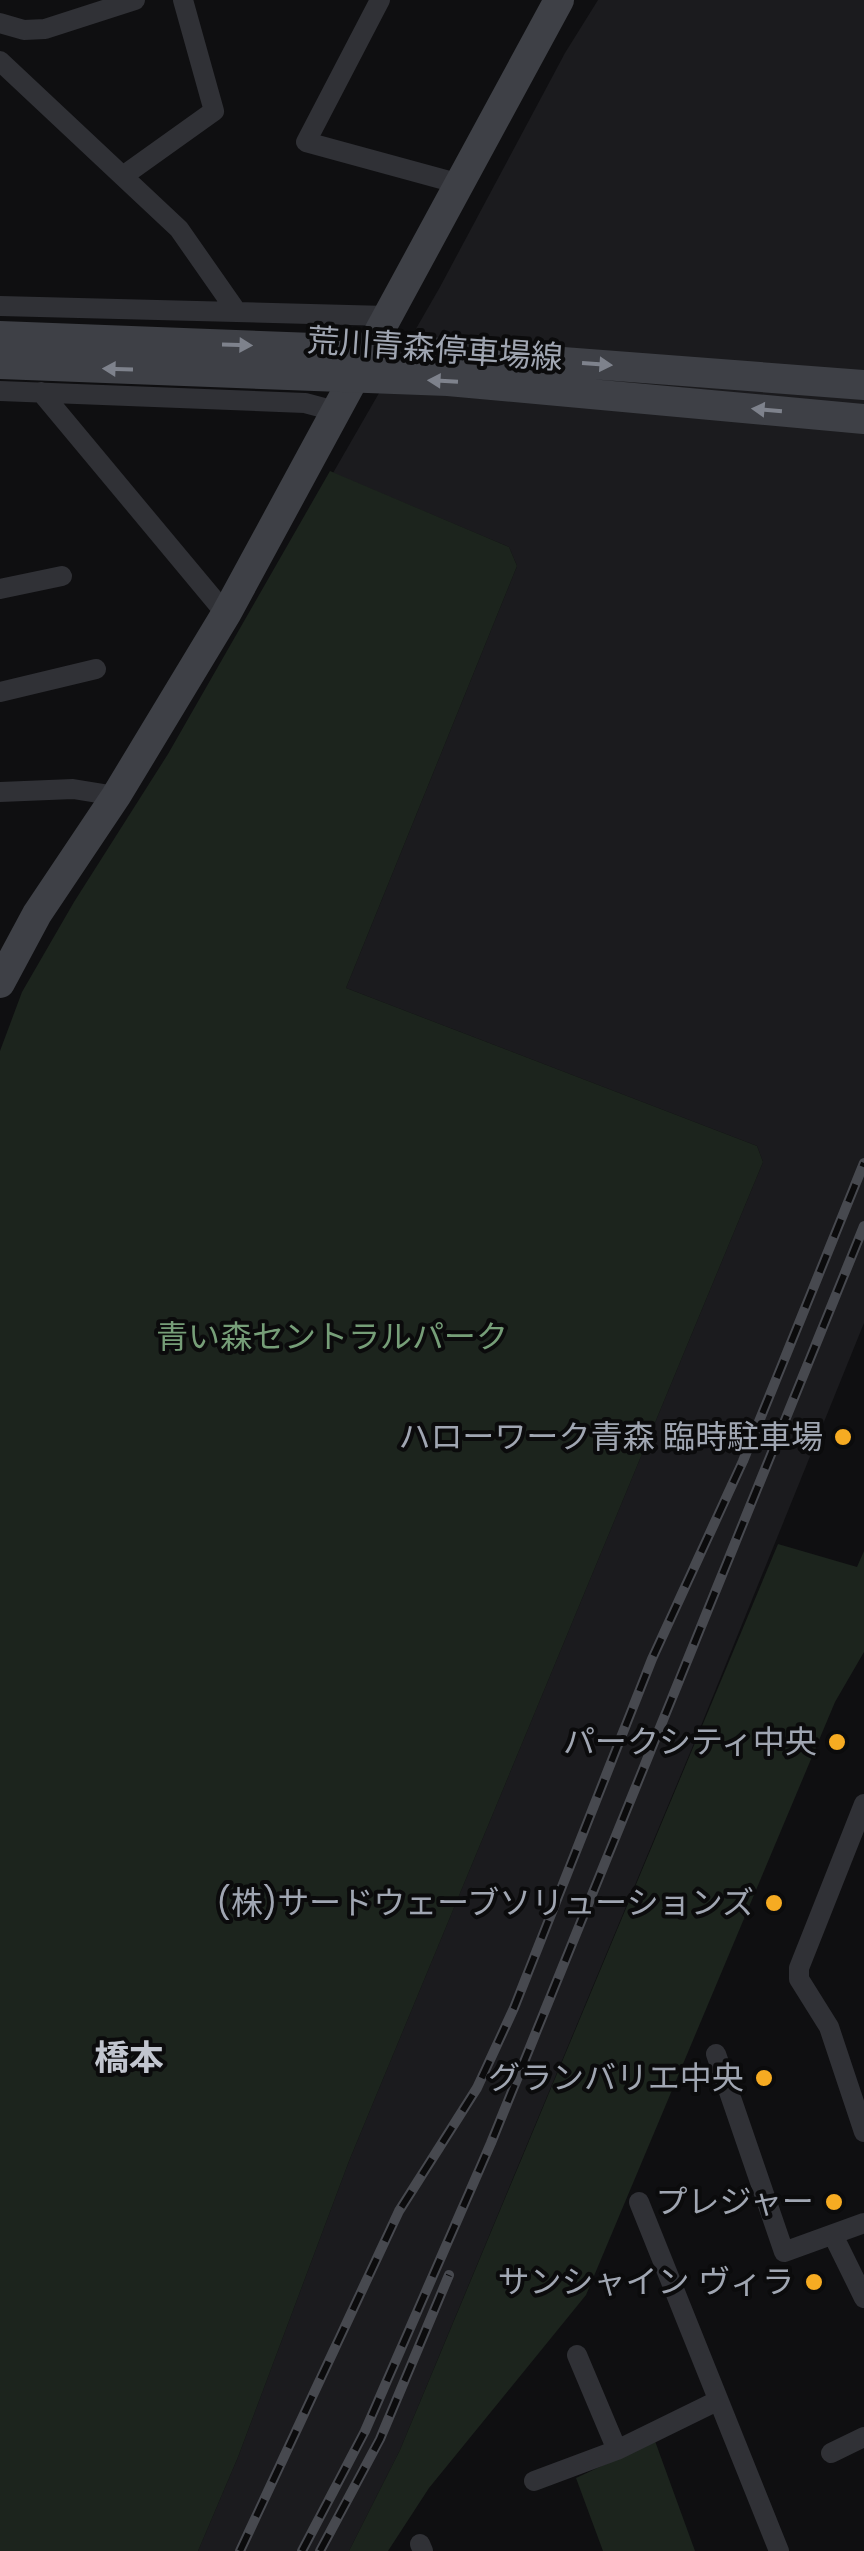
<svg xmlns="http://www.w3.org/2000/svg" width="864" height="2551" viewBox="0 0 864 2551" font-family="Poppins,'Noto Sans JP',sans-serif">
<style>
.built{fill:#1b1b1e}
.green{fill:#1c241d}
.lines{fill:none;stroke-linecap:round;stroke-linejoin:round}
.street{stroke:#303136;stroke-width:20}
.secondary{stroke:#3e4046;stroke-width:30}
.rail-casing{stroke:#47494f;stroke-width:10}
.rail{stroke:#0b0b0c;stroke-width:6;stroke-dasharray:19;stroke-linecap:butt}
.secondary-bridge{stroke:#3e4046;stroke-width:30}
.oneway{fill:#7e828c}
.poi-dot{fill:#f6ab22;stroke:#0b0b0c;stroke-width:4}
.labels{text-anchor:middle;stroke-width:8;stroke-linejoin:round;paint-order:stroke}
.street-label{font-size:32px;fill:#a0a6b2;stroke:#0b0b0c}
.park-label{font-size:32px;fill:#769e78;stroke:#0b0b0c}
.poi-label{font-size:32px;fill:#a0a6b2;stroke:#0b0b0c;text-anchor:end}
.neighbourhood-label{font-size:35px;font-weight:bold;fill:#c1c5ce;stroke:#0b0b0c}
</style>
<rect width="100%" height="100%" fill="#0f0f11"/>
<path class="built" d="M 598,0 L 864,0 L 864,1323 L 692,1748 L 400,2450 L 349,2551 L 198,2551 L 238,2457 L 349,2161 L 763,1162 L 757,1146 L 346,988 L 517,566 L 509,547 L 333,473 L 440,287 L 565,53 Z"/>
<path class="green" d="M 330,471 L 509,547 L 517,566 L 346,988 L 757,1146 L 763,1162 L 349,2161 L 238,2457 L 198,2551 L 0,2551 L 0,1051 L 22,992 L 74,902 L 168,754 Z
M 778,1544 L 857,1567 L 864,1551 L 864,1652 L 835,1702 L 586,2295 L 429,2488 L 388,2551 L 349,2551 L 400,2450 Z
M 655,2441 L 695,2551 L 603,2551 L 576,2478 Z"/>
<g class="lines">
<path class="street" d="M 380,0 L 306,142 L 460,184
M 0,23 L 24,30 L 45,29 L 135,0
M 0,61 L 179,229 L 237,312
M 123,176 L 214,111 L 183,0
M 0,306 L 387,316
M 0,391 L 305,403 L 335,411
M 41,392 L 226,614
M 0,589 L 62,576
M 0,692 L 96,669
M 0,792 L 73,789 L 116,796
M 864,1804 L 799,1968 L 799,1979 L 829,2027 L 864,2132
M 716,2054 L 784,2252 L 864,2223
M 639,2202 L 779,2551
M 833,2235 L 864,2298
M 577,2355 L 617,2450
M 831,2453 L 864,2437
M 534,2481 L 617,2450 L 717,2401
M 420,2544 L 423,2551"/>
<path class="secondary" d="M 0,983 L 37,914 L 116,796 L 226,614 L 559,0"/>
<g class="rail-casing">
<path id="rail" d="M 240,2551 L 399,2211 L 477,2088 L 514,2008 L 652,1659 L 743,1461 L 864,1163
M 302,2551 L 365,2431 L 491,2143 L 864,1226
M 320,2551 L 380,2439 L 449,2275"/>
</g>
<use href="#rail" class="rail"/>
<path class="secondary-bridge" d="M 0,336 L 447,353 L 864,385
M 0,364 L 448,381 L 864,419"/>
</g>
<defs><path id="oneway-solid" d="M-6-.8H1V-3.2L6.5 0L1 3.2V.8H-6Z" transform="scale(2.5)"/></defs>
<g class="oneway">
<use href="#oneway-solid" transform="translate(237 345) rotate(2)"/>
<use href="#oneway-solid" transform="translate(597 364) rotate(4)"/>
<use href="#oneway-solid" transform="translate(118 369) rotate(-178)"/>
<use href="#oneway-solid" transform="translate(443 381) rotate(-177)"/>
<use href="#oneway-solid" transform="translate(767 410) rotate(-175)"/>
</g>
<g class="poi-dot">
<circle cx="843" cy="1437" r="10"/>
<circle cx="837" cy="1742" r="10"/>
<circle cx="774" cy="1903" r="10"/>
<circle cx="764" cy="2078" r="10"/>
<circle cx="834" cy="2202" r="10"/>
<circle cx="814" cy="2282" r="10"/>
</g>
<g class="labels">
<g class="street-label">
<text transform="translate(435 349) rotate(4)" y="11">荒川青森停車場線</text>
</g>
<g class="park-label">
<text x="332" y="1348">青い森セントラルパーク</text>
</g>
<g class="poi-label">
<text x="823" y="1448">ハローワーク青森 臨時駐車場</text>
<text x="817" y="1753">パークシティ中央</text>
<text x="754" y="1914">(株)サードウェーブソリューションズ</text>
<text x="744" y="2089">グランバリエ中央</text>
<text x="814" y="2213">プレジャー</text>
<text x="794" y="2293">サンシャイン ヴィラ</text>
</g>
<g class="neighbourhood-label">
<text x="129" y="2070">橋本</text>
</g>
</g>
</svg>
